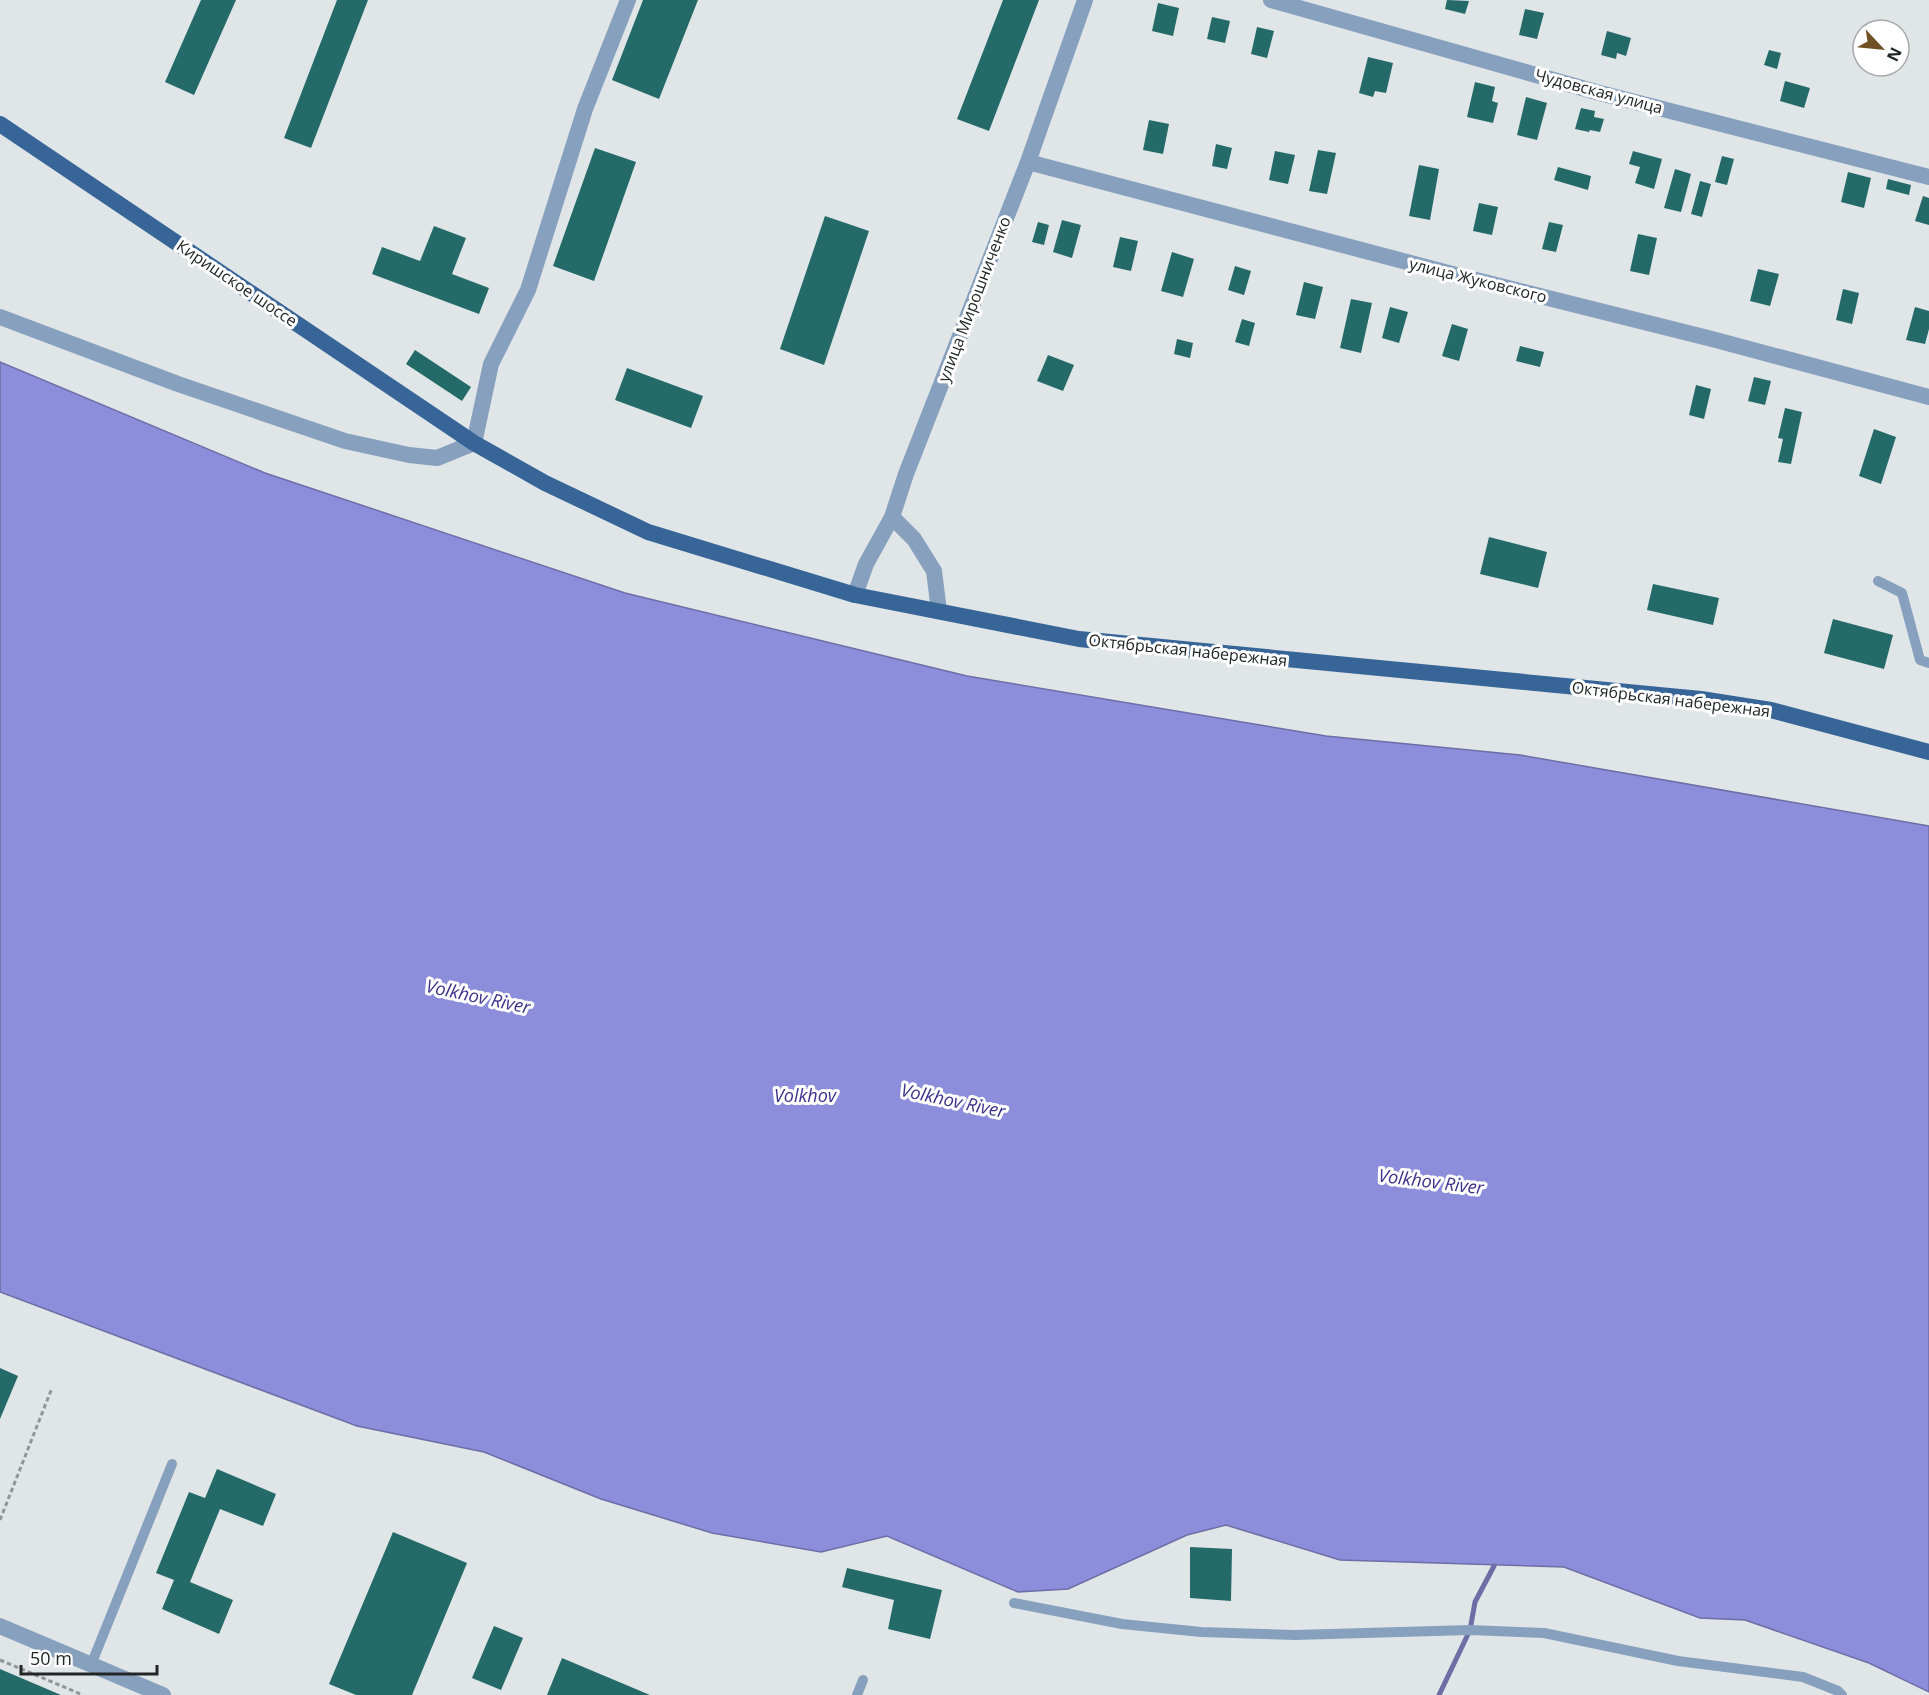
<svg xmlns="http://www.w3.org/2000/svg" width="1929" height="1695" viewBox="0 0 1929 1695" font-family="'Open Sans',sans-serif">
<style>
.water{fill:#8c8edc;stroke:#6c6ea5;stroke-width:1.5}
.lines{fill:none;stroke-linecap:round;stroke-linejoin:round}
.stream{stroke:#6c6ea5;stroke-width:5}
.building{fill:#246a68}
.path{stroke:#919697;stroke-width:3;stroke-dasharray:4.5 3;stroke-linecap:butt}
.service{stroke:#87a0bd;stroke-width:10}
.minor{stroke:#87a0bd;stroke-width:16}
.tertiary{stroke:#87a0bd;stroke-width:16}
.primary{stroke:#376598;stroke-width:16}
.labels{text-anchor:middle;stroke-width:6;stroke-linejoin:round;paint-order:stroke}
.street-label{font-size:16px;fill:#232526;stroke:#fff}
.water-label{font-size:18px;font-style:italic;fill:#3b328c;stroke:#fff}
</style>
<rect width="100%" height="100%" fill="#e0e6e8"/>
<path class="water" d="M 0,362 L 265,473 L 625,593 L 967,676 L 1326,736 L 1520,755 L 1929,826 L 1929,1692 L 1869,1663 L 1745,1620 L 1700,1618 L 1564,1567 L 1340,1560 L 1226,1525 L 1187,1535 L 1068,1589 L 1018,1592 L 887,1536 L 821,1552 L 712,1533 L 601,1499 L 484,1452 L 357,1426 L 0,1292 Z"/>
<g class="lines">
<path class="stream" d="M 1439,1695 L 1470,1630 L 1475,1602 L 1494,1566"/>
</g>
<path class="building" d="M 201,0 L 236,0 L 194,95 L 165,82 Z
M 337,0 L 368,0 L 311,148 L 284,138 Z
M 643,0 L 698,0 L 659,99 L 612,80 Z
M 1003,0 L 1039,0 L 989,131 L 957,119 Z
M 1447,0 L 1469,1 L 1465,14 L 1445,9 Z
M 1158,3 L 1179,8 L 1173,36 L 1152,31 Z
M 1525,9 L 1544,13 L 1537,39 L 1519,35 Z
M 1212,17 L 1230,21 L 1225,43 L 1207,39 Z
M 1257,27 L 1274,31 L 1267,58 L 1251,54 Z
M 1607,31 L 1631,38 L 1626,56 L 1617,53 L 1616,59 L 1601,55 Z
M 1769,50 L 1781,53 L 1777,69 L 1764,65 Z
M 1368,57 L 1393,63 L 1386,93 L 1375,91 L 1373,97 L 1359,93 Z
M 1785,81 L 1810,88 L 1804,108 L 1780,101 Z
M 1475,82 L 1495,87 L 1492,101 L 1498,103 L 1493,123 L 1467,117 Z
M 1526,97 L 1547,103 L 1537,140 L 1517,135 Z
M 1581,108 L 1595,111 L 1594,117 L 1604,119 L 1600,132 L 1590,130 L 1589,132 L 1575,129 Z
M 1149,120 L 1169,124 L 1163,154 L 1143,150 Z
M 1216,144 L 1232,148 L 1227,169 L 1212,166 Z
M 595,148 L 636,162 L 594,281 L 553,266 Z
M 1318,150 L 1336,153 L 1327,194 L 1309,191 Z
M 1275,151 L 1295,155 L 1288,184 L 1269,180 Z
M 1633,151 L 1662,159 L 1654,189 L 1635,183 L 1640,167 L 1629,164 Z
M 1722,156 L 1734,159 L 1727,185 L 1715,182 Z
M 1419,165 L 1439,169 L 1430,220 L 1409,216 Z
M 1558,167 L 1591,176 L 1588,190 L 1554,180 Z
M 1675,169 L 1691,174 L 1681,212 L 1664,208 Z
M 1848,172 L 1871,178 L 1864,208 L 1841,202 Z
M 1888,179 L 1911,185 L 1909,195 L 1886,189 Z
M 1700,181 L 1711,184 L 1702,217 L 1691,214 Z
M 1923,196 L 1929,198 L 1929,225 L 1915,221 Z
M 1479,203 L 1498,207 L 1492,235 L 1473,231 Z
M 825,216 L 869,231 L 824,365 L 780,349 Z
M 1062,220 L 1081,225 L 1072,258 L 1053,252 Z
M 1038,222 L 1049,225 L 1044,245 L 1032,242 Z
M 1549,222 L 1563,225 L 1556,252 L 1542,249 Z
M 434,226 L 466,238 L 452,274 L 489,288 L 479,314 L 372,274 L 382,247 L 420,261 Z
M 1638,234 L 1657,238 L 1649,275 L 1630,271 Z
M 1120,237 L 1138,241 L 1131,271 L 1113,267 Z
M 1172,252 L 1194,259 L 1183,297 L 1161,291 Z
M 1235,266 L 1251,271 L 1244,295 L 1228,290 Z
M 1758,269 L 1779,274 L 1770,306 L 1750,301 Z
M 1304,282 L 1323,287 L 1315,319 L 1296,315 Z
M 1843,289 L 1859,293 L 1852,324 L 1836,320 Z
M 1351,299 L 1372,303 L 1361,353 L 1340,348 Z
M 1390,307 L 1408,312 L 1399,343 L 1382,338 Z
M 1915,307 L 1929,311 L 1929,329 L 1925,344 L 1906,340 Z
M 1242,319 L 1255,323 L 1249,346 L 1235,342 Z
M 1452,324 L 1468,329 L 1459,361 L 1442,356 Z
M 1177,339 L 1193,343 L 1190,358 L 1174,354 Z
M 1520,346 L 1544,352 L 1540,367 L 1516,361 Z
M 415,350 L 471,387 L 462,401 L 406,364 Z
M 1048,355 L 1074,365 L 1063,391 L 1037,381 Z
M 627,368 L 703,396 L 691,428 L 615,400 Z
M 1754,377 L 1771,381 L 1765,405 L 1748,401 Z
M 1696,385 L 1711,389 L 1704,419 L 1689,415 Z
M 1785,408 L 1802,412 L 1791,464 L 1778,462 L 1783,439 L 1778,438 Z
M 1874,429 L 1896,437 L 1881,484 L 1859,476 Z
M 1489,537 L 1547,552 L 1538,588 L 1480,574 Z
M 1653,584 L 1719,598 L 1713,625 L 1647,610 Z
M 1833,619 L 1893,635 L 1884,669 L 1824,653 Z
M 0,1368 L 18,1376 L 0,1419 Z
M 217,1469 L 276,1494 L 263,1526 L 220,1509 L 190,1582 L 233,1600 L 219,1634 L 162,1609 L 174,1580 L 156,1573 L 189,1492 L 205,1498 Z
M 393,1532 L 467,1563 L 412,1695 L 356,1695 L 329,1684 Z
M 1190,1547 L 1232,1549 L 1231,1601 L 1190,1598 Z
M 847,1568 L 942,1590 L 930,1639 L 888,1629 L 894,1600 L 842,1587 Z
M 494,1626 L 523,1638 L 501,1690 L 472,1678 Z
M 562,1658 L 650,1695 L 547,1695 Z
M 0,1669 L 61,1695 L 0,1695 Z"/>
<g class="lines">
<path class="path" d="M 0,1520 L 52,1388
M 0,1660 L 83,1695"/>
<path class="service" d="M 1878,581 L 1902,593 L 1920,660 L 1929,663
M 1014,1603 L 1122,1624 L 1201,1632 L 1295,1635 L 1470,1630 L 1544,1633 L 1678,1661 L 1803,1677 L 1838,1691 L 1842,1695
M 91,1665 L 172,1464
M 857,1695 L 863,1680"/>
<path class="minor" d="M 1271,0 L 1596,92 L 1929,177
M 1028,162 L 1460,276 L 1712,339 L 1929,397
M 0,317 L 178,384 L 345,441 L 409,455 L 437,458 L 474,443 L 491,364 L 528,290 L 585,109 L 628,0
M 892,517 L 914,539 L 934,571 L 939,611
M 855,595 L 866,564 L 892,517 L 906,474 L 1028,162 L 1085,0"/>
<path class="tertiary" d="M 0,1626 L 163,1695"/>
<path class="primary" d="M 0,124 L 474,443 L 545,483 L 648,532 L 855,595 L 1079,639 L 1701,699 L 1771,710 L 1929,752"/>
</g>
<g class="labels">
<g class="street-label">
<text transform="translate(1599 91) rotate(15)" y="6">Чудовская улица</text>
<text transform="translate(1478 280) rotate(14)" y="6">улица Жуковского</text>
<text transform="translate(237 283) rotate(34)" y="6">Киришское шоссе</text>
<text transform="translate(974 299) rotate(-69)" y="6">улица Мирошниченко</text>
<text transform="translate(1188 650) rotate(6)" y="6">Октябрьская набережная</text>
<text transform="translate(1671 699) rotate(7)" y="6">Октябрьская набережная</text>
</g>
<g class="water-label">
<text transform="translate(478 997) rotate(12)" y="6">Volkhov River</text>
<text x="805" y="1102">Volkhov</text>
<text transform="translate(953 1101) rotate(12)" y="6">Volkhov River</text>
<text transform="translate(1431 1182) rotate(7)" y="6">Volkhov River</text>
</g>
</g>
<g transform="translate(1881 48) rotate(116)"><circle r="28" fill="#ffffff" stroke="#a7a8a8" stroke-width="1.5"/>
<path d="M0-4.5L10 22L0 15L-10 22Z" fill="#6f5025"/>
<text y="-9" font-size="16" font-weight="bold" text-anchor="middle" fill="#232526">N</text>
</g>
<path d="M21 1665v9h136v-9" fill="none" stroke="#232526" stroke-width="3"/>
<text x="30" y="1665" font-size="18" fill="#232526" stroke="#ffffff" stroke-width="4.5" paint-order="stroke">50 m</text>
</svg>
